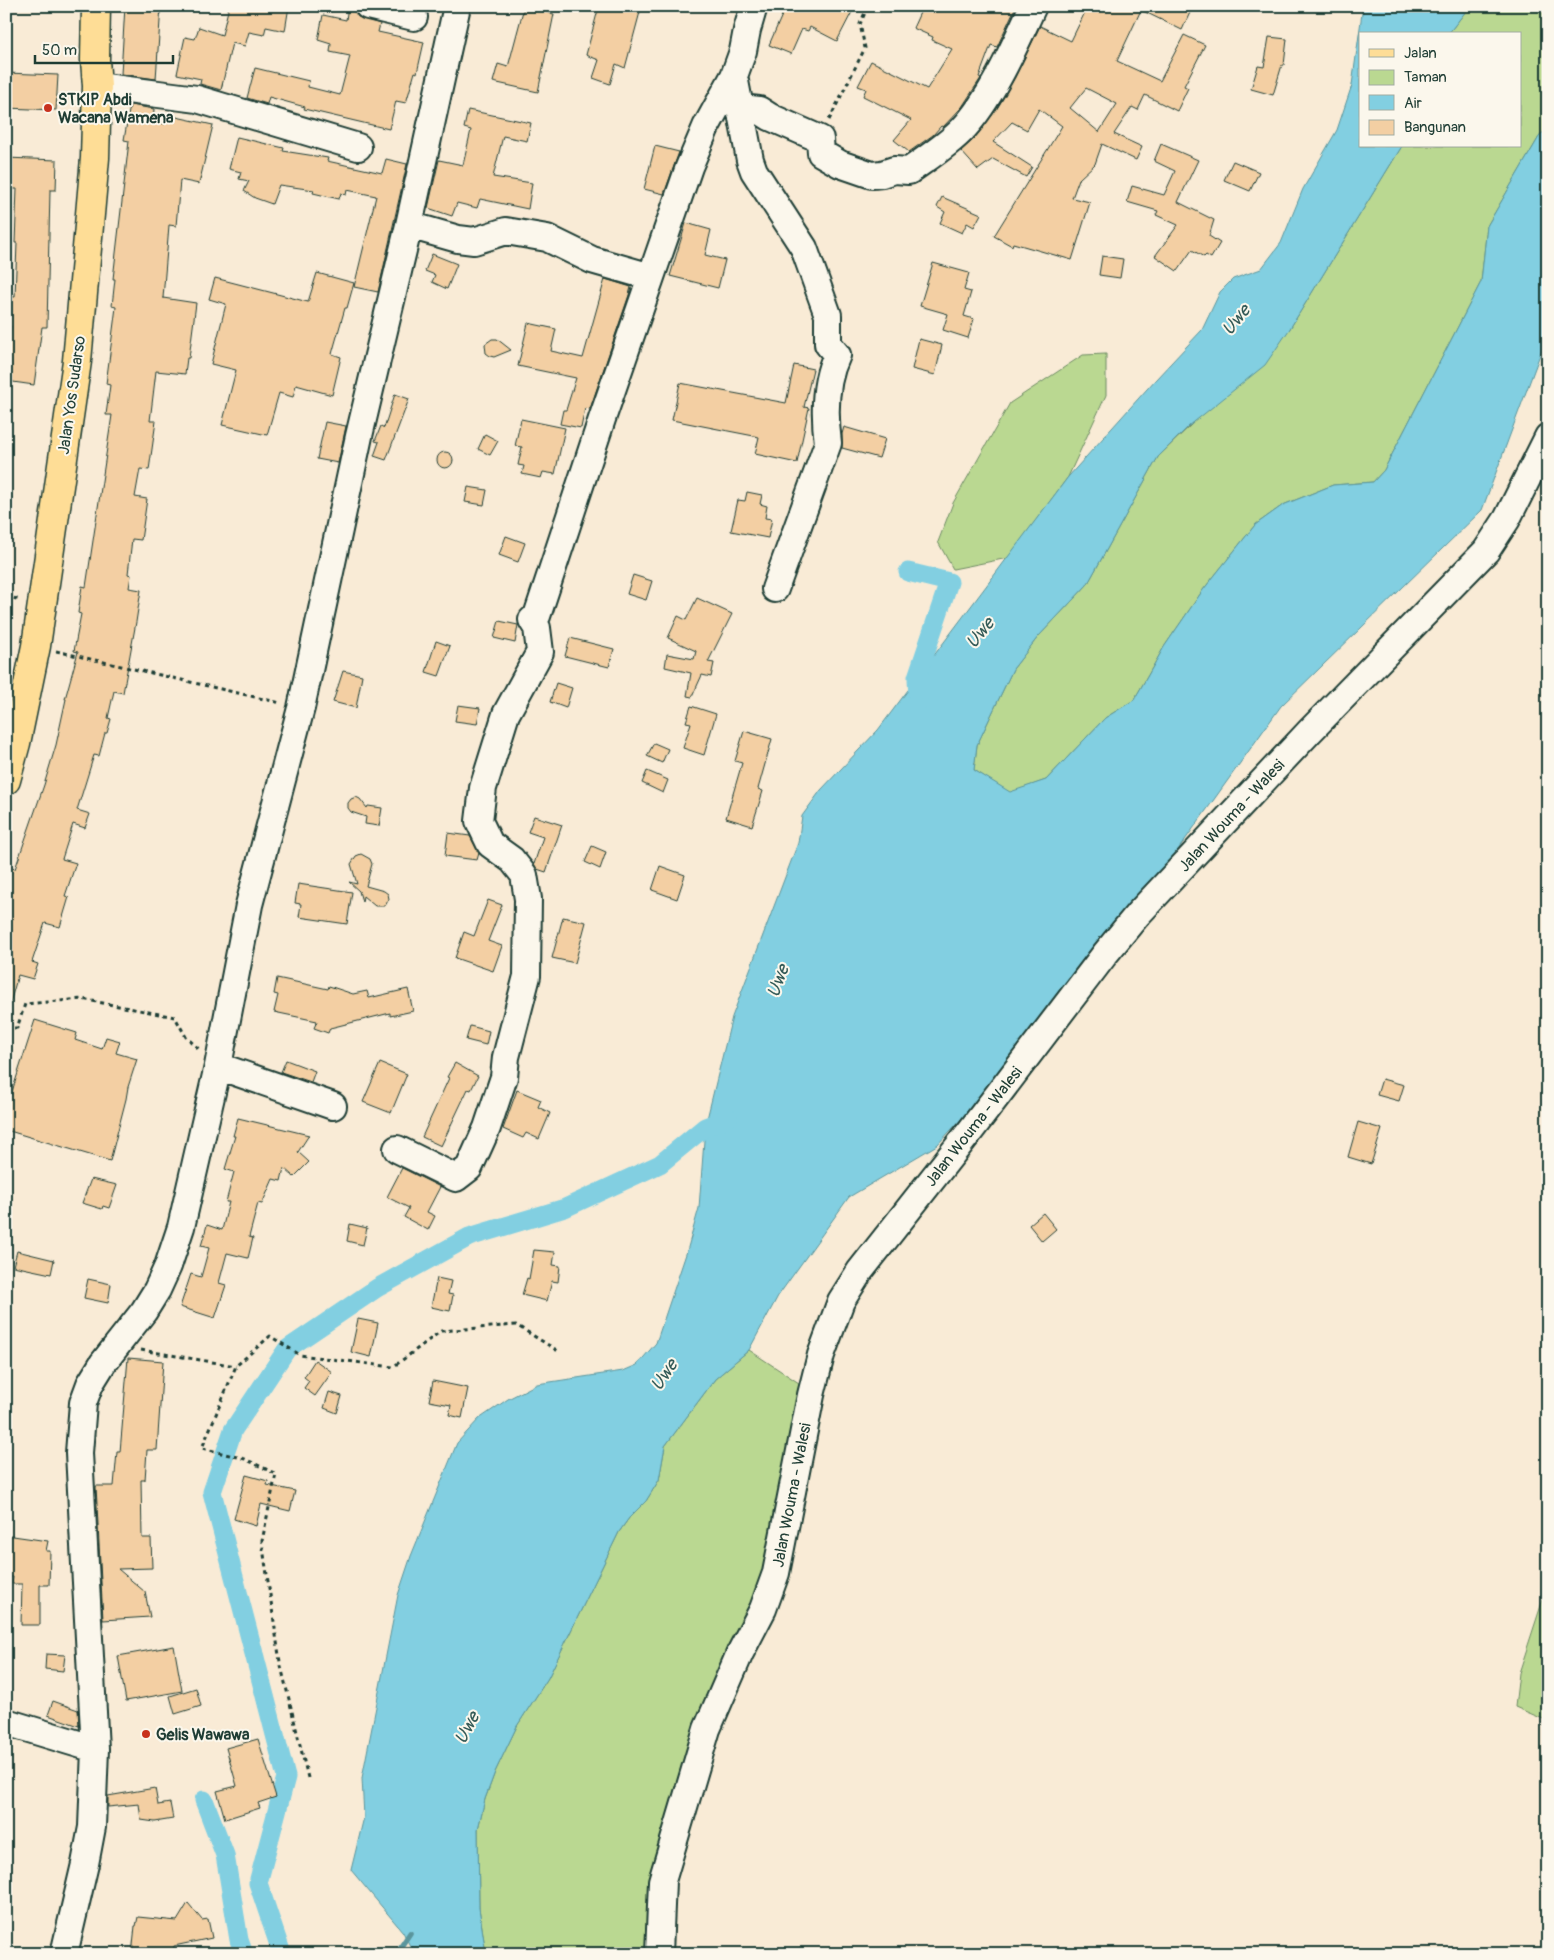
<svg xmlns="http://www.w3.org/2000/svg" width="1554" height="1960" viewBox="0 0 1554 1960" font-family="Pangolin,sans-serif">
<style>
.green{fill:#bad891;stroke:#6c8a62}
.water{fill:#82cfe1;stroke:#5a959c}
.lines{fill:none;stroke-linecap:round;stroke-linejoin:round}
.stream{stroke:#5a959c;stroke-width:5.5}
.canal{stroke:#82cfe1;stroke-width:19}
.building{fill:#f3cfa3;stroke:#1f3d34;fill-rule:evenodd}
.minor-casing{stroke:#1f3d34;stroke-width:30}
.major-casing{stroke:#1f3d34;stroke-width:31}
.path{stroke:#1f3d34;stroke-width:3;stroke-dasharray:4 4;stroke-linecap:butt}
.minor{stroke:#fbf7ec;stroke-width:26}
.major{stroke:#fedd96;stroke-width:28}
.poi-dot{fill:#c8321e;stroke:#fbf7ec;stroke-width:2}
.labels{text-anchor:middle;stroke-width:4;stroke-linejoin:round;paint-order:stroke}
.poi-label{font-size:16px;font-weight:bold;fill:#1f3d34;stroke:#fbf7ec;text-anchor:start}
.street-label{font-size:16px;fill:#1f3d34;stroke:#fbf7ec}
.water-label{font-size:18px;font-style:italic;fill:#335a57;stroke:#fbf7ec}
</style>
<rect width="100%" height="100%" fill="#f9ebd6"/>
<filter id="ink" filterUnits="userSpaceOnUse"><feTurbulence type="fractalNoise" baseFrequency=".02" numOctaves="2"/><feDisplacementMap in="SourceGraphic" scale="10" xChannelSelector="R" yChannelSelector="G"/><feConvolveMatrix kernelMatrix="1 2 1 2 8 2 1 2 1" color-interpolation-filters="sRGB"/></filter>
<g filter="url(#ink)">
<path class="green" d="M 1470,6 L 1548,6 L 1548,127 L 1539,137 L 1487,226 L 1481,282 L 1384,470 L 1373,482 L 1333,485 L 1283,505 L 1255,525 L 1203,590 L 1164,647 L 1134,700 L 1105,718 L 1046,780 L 1010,793 L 974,770 L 977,745 L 1013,669 L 1038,637 L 1087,585 L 1158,457 L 1289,330 L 1402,146 L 1520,146 L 1520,34 L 1448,34 Z
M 1106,354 L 1106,395 L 1068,477 L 1008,558 L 953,569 L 938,542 L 953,503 L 1010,403 L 1083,355 Z
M 749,1350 L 808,1389 L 783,1542 L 742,1653 L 649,1954 L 486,1954 L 479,1908 L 478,1829 L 485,1799 L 495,1772 L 517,1726 L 548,1678 L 619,1532 L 629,1518 L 646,1501 L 659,1480 L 665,1446 L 715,1379 Z
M 1548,1584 L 1548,1721 L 1515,1707 L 1519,1673 Z"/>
<path class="water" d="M 1363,6 L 1470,6 L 1448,34 L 1360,34 L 1360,146 L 1402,146 L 1289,330 L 1265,365 L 1189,426 L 1158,457 L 1087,585 L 1038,637 L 1013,669 L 977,745 L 974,770 L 1010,792 L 1046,780 L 1105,718 L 1134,700 L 1164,647 L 1203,590 L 1255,525 L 1283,505 L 1333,485 L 1373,482 L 1384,470 L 1481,282 L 1487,226 L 1539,137 L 1548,127 L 1548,333 L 1482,510 L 1281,706 L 1162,872 L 1029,1047 L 937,1145 L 849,1197 L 778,1296 L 749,1350 L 715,1379 L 665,1446 L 659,1480 L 646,1501 L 629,1518 L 619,1532 L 548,1678 L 517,1726 L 495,1772 L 485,1799 L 478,1829 L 479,1908 L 486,1954 L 414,1954 L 403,1932 L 351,1870 L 364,1817 L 362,1778 L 398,1595 L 411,1556 L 457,1443 L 479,1419 L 508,1399 L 537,1384 L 623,1371 L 637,1365 L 656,1343 L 687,1251 L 699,1208 L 705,1127 L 732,1017 L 798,843 L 802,816 L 821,790 L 878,730 L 1068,477 L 1156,379 L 1202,330 L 1220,292 L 1233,279 L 1261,269 L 1281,243 L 1303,189 L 1337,130 L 1352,85 Z"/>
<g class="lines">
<path class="stream" d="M 396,1954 L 410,1933"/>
<path class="canal" d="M 908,572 L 949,582 L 917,677 L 918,702
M 204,1800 L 225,1855 L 239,1940 L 244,1954
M 282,1954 L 258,1883 L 286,1777 L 212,1492 L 233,1430 L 287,1349 L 377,1288 L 469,1237 L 565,1208 L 660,1164 L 705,1127 L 728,1118"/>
</g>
<path class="building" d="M 125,6 L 161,6 L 156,79 L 121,74 Z
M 229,6 L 289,6 L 285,31 L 266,27 L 264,35 L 249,32 L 245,46 L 232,43 L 221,90 L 200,84 L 201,79 L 177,74 L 185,37 L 195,39 L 199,27 L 222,35 Z
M 348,6 L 353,6 L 354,11 L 358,17 L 380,24 L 378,32 L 424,42 L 417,73 L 415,72 L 406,103 L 396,101 L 389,129 L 304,109 L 305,107 L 269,97 L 267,104 L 247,98 L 255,68 L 309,81 L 308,87 L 340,95 L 350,56 L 330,52 L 331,44 L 318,40 L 323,15 L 346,20 Z
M 599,6 L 617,6 L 640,12 L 625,68 L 616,64 L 610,84 L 593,78 L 599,60 L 586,55 Z
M 786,6 L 855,6 L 837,41 L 810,27 L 808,31 L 802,29 L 791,54 L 769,45 Z
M 923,6 L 1016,6 L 997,47 L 991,45 L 979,77 L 981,78 L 962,107 L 943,127 L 941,126 L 933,135 L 909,152 L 894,140 L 911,120 L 863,96 L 866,89 L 858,86 L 871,61 L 927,89 L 952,49 L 932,40 L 933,37 L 913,28 Z
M 1088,6 L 1193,6 L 1182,30 L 1141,10 L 1117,61 L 1160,81 L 1184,35 L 1205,45 L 1184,86 L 1188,88 L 1177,111 L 1145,95 L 1138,110 L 1132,107 L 1114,134 L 1142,147 L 1136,160 L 1102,144 L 1095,164 L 1079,179 L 1072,198 L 1090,202 L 1072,260 L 1013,243 L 1012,246 L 994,236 L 1062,126 L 1039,109 L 1027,130 L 1012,122 L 993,142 L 1032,167 L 1026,177 L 993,159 L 978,170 L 961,151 L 974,139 L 996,110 L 1015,77 L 1040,26 L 1071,41 ZM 1086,88 L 1117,104 L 1099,132 L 1070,108 Z
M 524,7 L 554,14 L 538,92 L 493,82 L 498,64 L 508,67 Z
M 1269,37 L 1287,39 L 1284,65 L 1282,65 L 1273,95 L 1251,89 L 1258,66 L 1264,67 Z
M 6,73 L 58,75 L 56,110 L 6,108 Z
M 130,105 L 154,109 L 153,122 L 165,124 L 167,115 L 213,125 L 199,184 L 180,180 L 176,226 L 169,225 L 163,298 L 196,303 L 189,358 L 187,358 L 185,374 L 156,371 L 150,421 L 156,421 L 149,470 L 140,469 L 135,497 L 147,499 L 141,540 L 132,539 L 128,574 L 131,575 L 129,588 L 141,590 L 136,622 L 123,693 L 114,691 L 108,718 L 111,719 L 107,733 L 105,733 L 99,756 L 94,755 L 77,810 L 90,814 L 85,828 L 73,824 L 62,859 L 76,863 L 65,896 L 69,897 L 60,927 L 45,923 L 32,962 L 38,964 L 33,979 L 18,975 L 10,1003 L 6,1002 L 6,889 L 12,868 L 15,869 L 44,785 L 56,745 L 66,699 L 65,699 L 78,652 L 74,651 L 81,614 L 78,613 L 82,586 L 86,587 L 112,415 L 106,415 L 110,385 L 106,384 L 116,307 L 112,306 L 115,279 L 113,279 L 126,167 L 129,141 L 124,140 Z
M 468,110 L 531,123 L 527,141 L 503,136 L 493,177 L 532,183 L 528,209 L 480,199 L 477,208 L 457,203 L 452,216 L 428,208 L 439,160 L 463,165 L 471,130 L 464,128 Z
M 237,137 L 284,148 L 283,151 L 328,158 L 327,161 L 382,173 L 386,159 L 407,164 L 378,292 L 354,287 L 376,196 L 347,190 L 346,195 L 341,193 L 339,199 L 313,193 L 314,190 L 279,185 L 272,204 L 255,198 L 244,191 L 249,181 L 239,179 L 241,172 L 229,169 Z
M 1161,144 L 1198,160 L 1178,202 L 1214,220 L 1209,236 L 1220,243 L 1211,258 L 1206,255 L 1204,257 L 1192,250 L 1177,271 L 1155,256 L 1178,225 L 1156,215 L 1158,211 L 1127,202 L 1132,186 L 1164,195 L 1175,171 L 1154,161 Z
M 655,146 L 679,152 L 664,194 L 644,189 Z
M 6,158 L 57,160 L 56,190 L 50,190 L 47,327 L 42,327 L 34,385 L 6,381 L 6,361 L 11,326 L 6,326 L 6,296 L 15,297 L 17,243 L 15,243 L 17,189 L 6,189 Z
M 1233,161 L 1259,172 L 1250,191 L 1224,180 Z
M 942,197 L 981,214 L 974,227 L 967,223 L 962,233 L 940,223 L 945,212 L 937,207 Z
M 686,223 L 711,230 L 705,255 L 725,260 L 718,288 L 670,276 Z
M 432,254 L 457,264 L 447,289 L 432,282 L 435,275 L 425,271 Z
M 1102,256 L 1123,259 L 1120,278 L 1099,275 Z
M 933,263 L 969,273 L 964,290 L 971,292 L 964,316 L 974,319 L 968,338 L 943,330 L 948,314 L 920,306 Z
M 317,273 L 354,283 L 347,308 L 345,308 L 332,354 L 341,357 L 332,395 L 296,385 L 293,397 L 279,393 L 267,435 L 222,425 L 236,370 L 211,364 L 226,304 L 209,299 L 215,278 L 308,302 Z
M 605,279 L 631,287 L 629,295 L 590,409 L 585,408 L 581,428 L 560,424 L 563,410 L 566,410 L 576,378 L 518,366 L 528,323 L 556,329 L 551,351 L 583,358 Z
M 492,339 L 497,339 L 511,350 L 494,357 L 490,356 L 486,353 L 485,344 Z
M 919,339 L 942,345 L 935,375 L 912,369 Z
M 794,365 L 813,369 L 804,407 L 809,408 L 797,463 L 755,454 L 759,437 L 672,420 L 680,383 L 786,403 Z
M 395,394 L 409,399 L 386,460 L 374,456 L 379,442 L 375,441 L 381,426 L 384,428 Z
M 521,419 L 565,428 L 555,474 L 543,472 L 541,478 L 522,474 L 524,466 L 518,465 L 522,447 L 515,446 Z
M 325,422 L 346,426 L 338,463 L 317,459 Z
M 844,427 L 885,439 L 879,458 L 842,448 L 842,434 Z
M 485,434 L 498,441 L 490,455 L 478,449 Z
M437 460a8 8 0 1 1 16 0a8 8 0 1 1-16 0Z
M 468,487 L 487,490 L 484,505 L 465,502 Z
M 747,492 L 762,495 L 760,504 L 767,506 L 765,518 L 772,519 L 768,538 L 731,531 L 738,500 L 745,501 Z
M 506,536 L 525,543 L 518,562 L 499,555 Z
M 633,575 L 652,581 L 646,600 L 627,594 Z
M 697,598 L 732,614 L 708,662 L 714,663 L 711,677 L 702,675 L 692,697 L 687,696 L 691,673 L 665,667 L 667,654 L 694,659 L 696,651 L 668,638 L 678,616 L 686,620 Z
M 499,621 L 518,625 L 515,643 L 494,638 Z
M 570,638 L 614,649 L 609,667 L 565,656 Z
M 436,641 L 450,646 L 439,676 L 426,672 Z
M 343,671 L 362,675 L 356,708 L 333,702 Z
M 556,683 L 572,688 L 566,708 L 550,702 Z
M 458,705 L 480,708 L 477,724 L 455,721 Z
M 691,706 L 716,714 L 704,755 L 683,748 L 691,723 L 686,722 Z
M 744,731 L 772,739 L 758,789 L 763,791 L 752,826 L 726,818 L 742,763 L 735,761 Z
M 654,743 L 668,749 L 662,763 L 647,756 Z
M 647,771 L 668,780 L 663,793 L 642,783 Z
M 356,797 L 360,799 L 367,808 L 368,806 L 382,808 L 379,826 L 365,824 L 366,817 L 351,812 L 348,808 L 348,803 L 351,799 Z
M 534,816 L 562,825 L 546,872 L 537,869 L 534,864 L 543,837 L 528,832 Z
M 448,833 L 470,836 L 479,853 L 477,860 L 445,856 Z
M 592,846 L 606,852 L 600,869 L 585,862 Z
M 361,854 L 370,859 L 372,864 L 366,886 L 384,891 L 388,894 L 389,899 L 385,906 L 375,906 L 363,896 L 362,902 L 359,891 L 349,882 L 357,884 L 351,864 L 356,856 Z
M 660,866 L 685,875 L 677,899 L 652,890 Z
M 298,884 L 352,892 L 347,924 L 299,917 L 301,904 L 295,903 Z
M 488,900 L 502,905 L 488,941 L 502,946 L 493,971 L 455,958 L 464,932 L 474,936 Z
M 563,917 L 586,922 L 575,963 L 552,958 Z
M 277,978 L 328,989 L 329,986 L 353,994 L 367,991 L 369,998 L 408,989 L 413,1011 L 390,1016 L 390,1013 L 330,1028 L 328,1033 L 314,1028 L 317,1021 L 274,1012 L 278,995 L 274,994 Z
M 35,1020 L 77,1033 L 75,1040 L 102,1049 L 106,1037 L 120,1041 L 116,1053 L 137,1059 L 128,1087 L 126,1099 L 110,1161 L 6,1130 L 6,1110 Z
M 470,1026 L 489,1031 L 486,1045 L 466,1040 Z
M 286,1060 L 315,1071 L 311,1082 L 281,1072 Z
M 380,1063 L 407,1074 L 391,1113 L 363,1102 Z
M 455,1063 L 478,1076 L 471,1090 L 468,1089 L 441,1146 L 422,1137 L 449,1078 L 447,1077 Z
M 1382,1079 L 1404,1085 L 1399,1101 L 1377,1095 Z
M 517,1090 L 541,1100 L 538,1107 L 550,1113 L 539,1139 L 526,1133 L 523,1138 L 503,1129 Z
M 238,1118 L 309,1135 L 298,1152 L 309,1162 L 294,1177 L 284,1168 L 281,1181 L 273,1179 L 262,1204 L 258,1203 L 249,1237 L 253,1238 L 248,1258 L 227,1253 L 219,1283 L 226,1285 L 215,1318 L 180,1307 L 191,1274 L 201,1277 L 209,1248 L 201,1246 L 207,1225 L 222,1230 L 229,1202 L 226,1202 L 234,1172 L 225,1169 L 235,1136 L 233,1136 Z
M 1358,1122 L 1382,1129 L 1371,1164 L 1348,1157 Z
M 402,1168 L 440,1187 L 427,1212 L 435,1216 L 428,1230 L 404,1217 L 409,1208 L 387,1197 Z
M 91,1179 L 117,1185 L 109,1208 L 103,1206 L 102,1209 L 82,1203 Z
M 1043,1213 L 1056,1229 L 1042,1241 L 1029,1225 Z
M 350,1224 L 367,1228 L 363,1245 L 347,1241 Z
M 534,1250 L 555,1252 L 553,1265 L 560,1266 L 558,1282 L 552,1281 L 547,1301 L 522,1295 L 527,1278 L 529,1279 Z
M 17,1251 L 54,1260 L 51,1274 L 13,1266 Z
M 437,1278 L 451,1281 L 448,1294 L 453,1295 L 450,1311 L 431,1307 Z
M 88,1279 L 111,1284 L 108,1303 L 84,1298 Z
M 358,1319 L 378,1323 L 371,1357 L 351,1352 Z
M 128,1358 L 163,1361 L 157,1450 L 147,1450 L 145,1480 L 141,1480 L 142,1538 L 151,1538 L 152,1568 L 118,1569 L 145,1592 L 150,1617 L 103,1620 L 96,1486 L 114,1486 L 117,1452 L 120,1452 Z
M 315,1360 L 332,1372 L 315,1396 L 304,1388 L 309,1381 L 304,1377 Z
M 433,1381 L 468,1388 L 462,1418 L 449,1415 L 451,1405 L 429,1401 Z
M 329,1392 L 342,1396 L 337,1413 L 324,1408 Z
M 246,1475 L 268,1481 L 267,1485 L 295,1491 L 290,1511 L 261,1504 L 256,1526 L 234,1519 Z
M 6,1535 L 48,1541 L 46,1551 L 50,1551 L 49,1585 L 40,1585 L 40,1625 L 21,1625 L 22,1584 L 12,1584 L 13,1577 L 6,1577 Z
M 174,1646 L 182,1691 L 126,1701 L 118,1656 Z
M 46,1654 L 65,1655 L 63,1671 L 45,1669 Z
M 196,1688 L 201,1706 L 175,1714 L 170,1696 Z
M 53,1701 L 78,1710 L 79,1726 L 48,1715 Z
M 258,1739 L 276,1797 L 258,1803 L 260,1808 L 225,1819 L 217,1791 L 237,1786 L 226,1748 Z
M 155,1788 L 158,1805 L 170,1803 L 173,1819 L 155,1822 L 141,1820 L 139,1804 L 108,1807 L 108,1796 Z
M 188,1903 L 202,1920 L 208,1919 L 212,1938 L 174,1946 L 173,1954 L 132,1954 L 135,1926 L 136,1926 L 138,1917 L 177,1921 Z"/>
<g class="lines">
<g class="minor-casing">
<path id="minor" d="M 368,6 L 414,17
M 734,76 L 750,160 L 754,171 L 804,248 L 828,315 L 828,344 L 837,355 C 824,382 824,413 828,443 L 775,589
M 97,86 L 197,99 L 358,147
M 741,108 L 759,110 L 770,117 L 820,139 L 821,153 L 840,164 L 872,175 L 882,174 L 894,170 L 909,171 C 927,158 948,145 963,129 C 992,98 1015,45 1033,6
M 409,225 L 458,239 L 474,241 L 506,231 L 547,238 L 592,260 L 651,277
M 218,1066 L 333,1106
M 397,1149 L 456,1178 L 469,1168 L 487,1128 L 504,1077 L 506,1057 L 527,976 L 528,899 L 524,875 L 512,860 L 490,844 L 479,821 L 483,788 L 506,714 L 540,652 L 537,628 L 532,620 L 537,616 L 602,419 L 689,167 L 706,127 L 734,76 L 743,51 L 747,30 L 754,6
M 6,1722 L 95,1749
M 64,1954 L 85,1864 L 92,1827 L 95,1749 L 79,1453 L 83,1403 L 90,1384 L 103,1363 L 144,1311 L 157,1290 L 168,1266 L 181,1227 L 218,1066 L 249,905 L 301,708 L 359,436 L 409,225 L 457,6
M 659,1954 L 662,1881 L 707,1729 L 740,1653 L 763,1609 L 776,1573 L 811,1395 L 821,1355 L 841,1301 L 860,1271 L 971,1130 L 1105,954 L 1138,914 L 1310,731 L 1486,551 L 1507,519 L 1548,437"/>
</g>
<g class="major-casing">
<path id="major" d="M 6,780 L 16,743 L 36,646 L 77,361 L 95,158 L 97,86 L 95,60 L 96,6"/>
</g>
<path class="path" d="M 829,120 L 865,48 L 860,24 L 868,6
M 6,596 L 20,600
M 56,651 L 281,703
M 6,1028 L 17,1028 L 25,1004 L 82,999 L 175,1017 L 186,1037 L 199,1049
M 141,1350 L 236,1366
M 308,1778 L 280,1662 L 262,1541 L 276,1474 L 245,1459 L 202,1448 L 236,1366 L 270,1336 L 300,1355 L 393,1367 L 441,1331 L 516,1325 L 558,1351"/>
<use href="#minor" class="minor"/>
<use href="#major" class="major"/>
</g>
</g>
<g class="poi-dot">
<circle cx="48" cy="108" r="5"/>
<circle cx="146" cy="1734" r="5"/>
</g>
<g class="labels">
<g class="poi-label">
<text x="58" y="105">STKIP Abdi<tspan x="58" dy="18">Wacana Wamena</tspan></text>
<text x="156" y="1740">Gelis Wawawa</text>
</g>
<g class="street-label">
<text transform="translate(71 395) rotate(-82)" y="6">Jalan Yos Sudarso</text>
<text transform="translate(1231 815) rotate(-47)" y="6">Jalan Wouma - Walesi</text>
<text transform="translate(973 1126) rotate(-52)" y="6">Jalan Wouma - Walesi</text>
<text transform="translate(791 1495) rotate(-79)" y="6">Jalan Wouma - Walesi</text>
</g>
<g class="water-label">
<text transform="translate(1236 320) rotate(-51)" y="6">Uwe</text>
<text transform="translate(980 633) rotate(-51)" y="6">Uwe</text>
<text transform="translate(778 981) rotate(-70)" y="6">Uwe</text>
<text transform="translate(664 1375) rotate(-56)" y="6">Uwe</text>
<text transform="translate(467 1728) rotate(-62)" y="6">Uwe</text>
</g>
</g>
<rect width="1554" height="1960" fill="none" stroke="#fbf7ec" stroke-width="25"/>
<rect x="12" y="12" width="1529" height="1935" fill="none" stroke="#1f3d34" stroke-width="2" filter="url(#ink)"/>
<rect x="1359" y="32" width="162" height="115" fill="#fbf7ec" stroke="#a3ada2"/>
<rect x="1369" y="49" width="25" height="8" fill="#fedd96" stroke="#a3ada2"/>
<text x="1404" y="58" font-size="15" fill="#1f3d34">Jalan</text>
<rect x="1369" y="70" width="25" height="15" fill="#bad891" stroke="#a3ada2"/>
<text x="1404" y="82" font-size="15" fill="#1f3d34">Taman</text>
<rect x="1369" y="95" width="25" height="15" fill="#82cfe1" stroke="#a3ada2"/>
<text x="1404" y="108" font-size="15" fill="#1f3d34">Air</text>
<rect x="1369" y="120" width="25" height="15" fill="#f3cfa3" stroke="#a3ada2"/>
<text x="1404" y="132" font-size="15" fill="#1f3d34">Bangunan</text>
<path d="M35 55v8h138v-8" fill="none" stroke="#1f3d34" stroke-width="2.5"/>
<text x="42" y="55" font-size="15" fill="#1f3d34" stroke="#fbf7ec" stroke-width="4" paint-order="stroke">50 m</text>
</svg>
